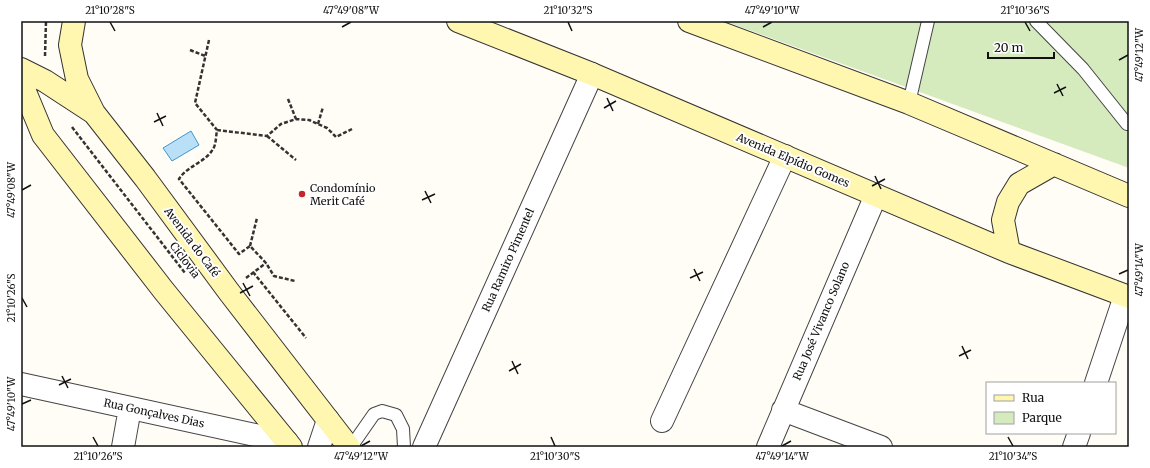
<svg xmlns="http://www.w3.org/2000/svg" width="1150" height="468" viewBox="0 0 1150 468" font-family="Merriweather,serif">
<style>
.green{fill:#d5ebbd}
.water{fill:#b9e0f7;stroke:#3f96cf}
.lines{fill:none;stroke-linecap:round;stroke-linejoin:round}
.service-casing{stroke:#444;stroke-width:14}
.minor-casing{stroke:#444;stroke-width:24}
.secondary-casing{stroke:#333;stroke-width:24}
.path{stroke:#333;stroke-width:2.5;stroke-dasharray:4 2;stroke-linecap:butt}
.service{stroke:#fff;stroke-width:12}
.minor{stroke:#fff;stroke-width:22}
.secondary{stroke:#fff6b0;stroke-width:22}
.ticks{fill:none;stroke:#111;stroke-width:1.5}
.poi-dot{fill:#c4262e;stroke:#fff;stroke-width:1.5}
.labels{text-anchor:middle;stroke-width:4;stroke-linejoin:round;paint-order:stroke}
.street-label{font-size:11px;fill:#111;stroke:#fff}
.poi-label{font-size:11px;fill:#111;stroke:#fff;text-anchor:start}
.neatline{fill:none;stroke:#111;stroke-width:1.5}
.ticks-label{font-size:10px;text-anchor:middle;fill:#111}
</style>
<rect width="100%" height="100%" fill="#fffdf5"/>
<path class="green" d="M 724,21 L 1129,21 L 1129,168 Z"/>
<path class="water" d="M 191,131 L 199,145 L 172,161 L 163,148 Z"/>
<g class="lines">
<g class="service-casing">
<path id="service" d="M 1036,21 L 1083,69 L 1127,124
M 909,103 L 928,21
M 351,447 L 374,414 L 382,411 L 396,415 L 403,429 L 404,447"/>
</g>
<g class="minor-casing">
<path id="minor" d="M 1096,383 L 1125,296
M 21,384 L 287,442
M 783,410 L 881,447
M 662,421 L 785,156
M 123,447 L 130,408
M 319,447 L 328,420
M 424,447 L 592,74
M 768,447 L 876,195
M 1074,447 L 1079,433"/>
</g>
<g class="secondary-casing">
<path id="secondary" d="M 74,21 L 70,45 L 77,79 L 94,113 L 145,178 L 229,292 L 349,447
M 458,21 L 592,74 L 1009,252 L 1129,297
M 689,21 L 909,103 L 1129,196
M 21,69 L 45,81 L 94,113
M 21,82 L 43,135 L 164,291 L 291,447
M 1009,252 L 1003,220 L 1008,202 L 1019,184 L 1054,164"/>
</g>
<path class="path" d="M 209,40 L 195,103 L 217,130 C 216,136 216,145 213,149 C 206,162 187,166 179,179 L 239,254 L 250,246 L 266,263 L 274,276 L 295,281
M 190,50 L 205,56
M 45,56 L 46,21
M 288,99 L 296,119
M 318,124 L 323,107
M 72,127 L 185,273
M 217,130 L 267,136 L 281,124 L 296,119 L 309,120 L 327,128 L 336,137 L 352,129
M 267,136 L 296,160
M 250,246 L 257,218
M 253,272 L 306,338
M 246,278 L 266,263"/>
<use href="#service" class="service"/>
<use href="#minor" class="minor"/>
<use href="#secondary" class="secondary"/>
</g>
<path class="ticks" d="M 110,22 L 115,31M 568,22 L 572,31M 1025,22 L 1030,31M 342,27 L 351,22M 763,27 L 772,22M 1119,60 L 1128,55M 1057,84 L 1063,96M 1054,93 L 1066,87M 607,98 L 613,111M 604,108 L 616,101M 157,113 L 163,126M 154,122 L 166,116M 875,176 L 881,189M 872,186 L 885,179M 22,190 L 31,185M 425,191 L 431,203M 422,200 L 435,194M 694,269 L 700,281M 1119,274 L 1128,270M 690,278 L 703,272M 243,283 L 250,296M 240,293 L 253,286M 22,298 L 27,307M 962,346 L 968,359M 959,356 L 971,350M 512,361 L 518,374M 509,371 L 521,364M 62,376 L 68,388M 59,385 L 71,379M 22,404 L 31,400M 93,437 L 98,446M 551,437 L 555,446M 1008,437 L 1013,446M 361,446 L 370,441M 782,446 L 791,441"/>
<circle class="poi-dot" cx="302" cy="194" r="4"/>
<g class="labels">
<g class="street-label">
<text transform="translate(793 160) rotate(23)" y="4">Avenida Elpídio Gomes</text>
<text transform="translate(192 242) rotate(53)" y="4">Avenida do Café</text>
<text transform="translate(185 260) rotate(53)" y="4">Ciclovia</text>
<text transform="translate(508 260) rotate(-66)" y="4">Rua Ramiro Pimentel</text>
<text transform="translate(821 321) rotate(-67)" y="4">Rua José Vivanco Solano</text>
<text transform="translate(154 413) rotate(12)" y="4">Rua Gonçalves Dias</text>
</g>
<g class="poi-label">
<text x="310" y="192">Condomínio<tspan x="310" dy="13">Merit Café</tspan></text>
</g>
</g>
<rect width="1150" height="468" fill="none" stroke="#ffffff" stroke-width="44"/>
<rect x="986" y="382" width="130" height="52" fill="#ffffff" stroke="#a0a0a0"/>
<rect x="994" y="395" width="20" height="6" fill="#fff6b0" stroke="#a0a0a0"/>
<text x="1022" y="402" font-size="12" fill="#111111">Rua</text>
<rect x="994" y="412" width="20" height="12" fill="#d5ebbd" stroke="#a0a0a0"/>
<text x="1022" y="422" font-size="12" fill="#111111">Parque</text>
<path d="M988 52v6h66v-6" fill="none" stroke="#111111" stroke-width="2"/>
<text x="994" y="52" font-size="12" fill="#111111" stroke="#ffffff" stroke-width="3" paint-order="stroke">20 m</text>
<rect x="22" y="22" width="1106" height="424" class="neatline"/>
<g class="ticks-label">
<text x="110" y="14">21°10'28"S</text>
<text x="351" y="14">47°49'08"W</text>
<text x="568" y="14">21°10'32"S</text>
<text x="772" y="14">47°49'10"W</text>
<text x="1025" y="14">21°10'36"S</text>
<text transform="translate(1139 55) rotate(-90)" y="4">47°49'12"W</text>
<text transform="translate(11 190) rotate(-90)" y="4">47°49'08"W</text>
<text transform="translate(1139 270) rotate(-90)" y="4">47°49'14"W</text>
<text transform="translate(11 298) rotate(-90)" y="4">21°10'26"S</text>
<text transform="translate(11 404) rotate(-90)" y="4">47°49'10"W</text>
<text x="98" y="460">21°10'26"S</text>
<text x="361" y="460">47°49'12"W</text>
<text x="555" y="460">21°10'30"S</text>
<text x="782" y="460">47°49'14"W</text>
<text x="1013" y="460">21°10'34"S</text>
</g>
</svg>
